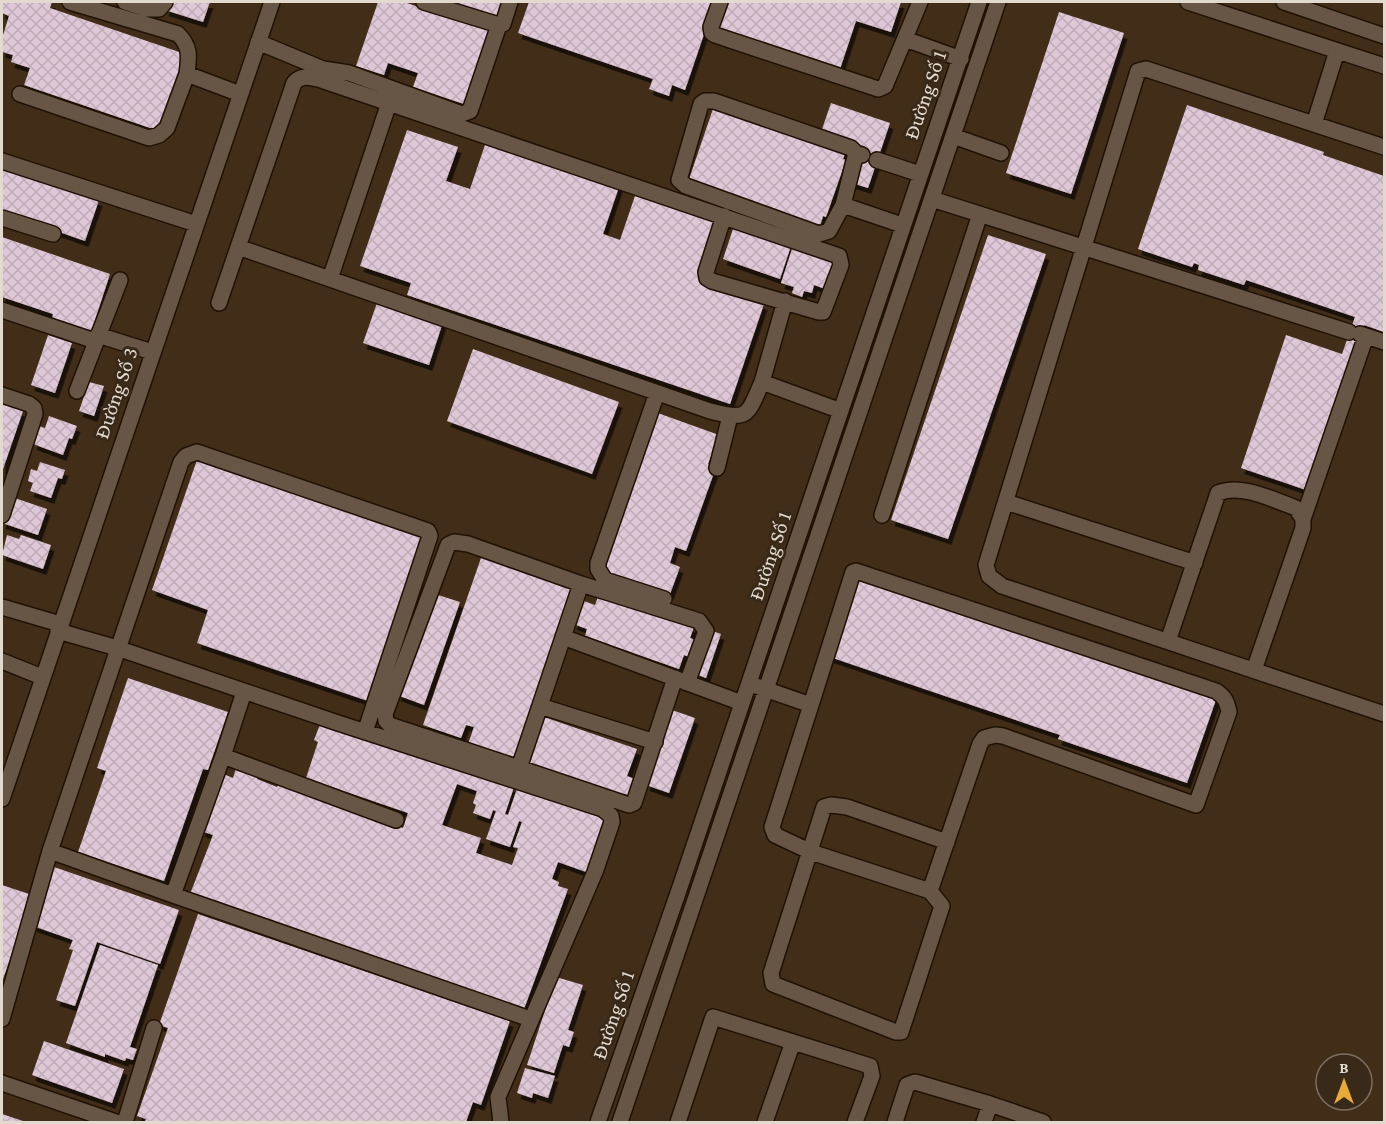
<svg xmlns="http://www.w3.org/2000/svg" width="1386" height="1124" viewBox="0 0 1386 1124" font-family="'Crimson Pro',serif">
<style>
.built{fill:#422e18;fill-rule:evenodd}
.building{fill:url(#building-cross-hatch);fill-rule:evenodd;filter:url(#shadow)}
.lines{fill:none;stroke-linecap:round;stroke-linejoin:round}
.minor-casing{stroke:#1f1204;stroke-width:18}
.minor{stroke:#675645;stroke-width:15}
.labels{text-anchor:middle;stroke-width:6;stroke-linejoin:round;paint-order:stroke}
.street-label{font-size:21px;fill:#e2d9cf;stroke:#382919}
</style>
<defs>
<pattern id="building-cross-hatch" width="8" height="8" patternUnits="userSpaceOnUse" patternTransform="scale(1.5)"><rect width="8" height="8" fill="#dec7d7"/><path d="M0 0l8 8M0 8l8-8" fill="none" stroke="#bfacb8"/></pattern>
<filter id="shadow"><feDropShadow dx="3.5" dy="6" stdDeviation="0" flood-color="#0009"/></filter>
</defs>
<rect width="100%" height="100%" fill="#382919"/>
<path class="built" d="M 2,2 L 1384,2 L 1384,1122 L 2,1122 ZM 1326,1064 L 1362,1064 L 1362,1100 L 1326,1100 Z"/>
<path class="building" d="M 2,2 L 52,2 L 50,8 L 188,55 L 162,132 L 24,85 L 30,68 L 11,62 L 13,55 L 2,52 L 2,38 L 9,16 L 2,13 Z
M 168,2 L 210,2 L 203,22 L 165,10 Z
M 378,2 L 404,2 L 466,23 L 491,27 L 464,104 L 413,87 L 418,73 L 388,63 L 384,75 L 356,66 Z
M 450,2 L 508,2 L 502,19 Z
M 529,2 L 715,2 L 685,90 L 672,85 L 669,96 L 649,89 L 653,79 L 518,33 Z
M 723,2 L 901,2 L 891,32 L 856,21 L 840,69 L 758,41 L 756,47 L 712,33 Z
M 1059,12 L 1124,33 L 1071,194 L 1006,173 Z
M 715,103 L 847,148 L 843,159 L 846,160 L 826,217 L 823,216 L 819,230 L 687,185 Z
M 831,103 L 890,123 L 868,188 L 852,183 L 865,147 L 821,132 Z
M 1187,105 L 1324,152 L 1323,155 L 1384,176 L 1384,332 L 1364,325 L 1309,491 L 1241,468 L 1286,335 L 1342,354 L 1355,317 L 1246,280 L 1244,285 L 1198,270 L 1199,265 L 1194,263 L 1192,267 L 1138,249 Z
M 407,130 L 458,147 L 446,181 L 470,189 L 487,139 L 620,184 L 603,234 L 620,240 L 637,190 L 721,219 L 699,282 L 764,304 L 730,404 L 407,295 L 411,283 L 360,266 Z
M 2,165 L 99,200 L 85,241 L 2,212 Z
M 734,226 L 791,246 L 780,279 L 723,259 Z
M 988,235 L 1046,254 L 948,539 L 891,520 Z
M 2,237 L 110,274 L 91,332 L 52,319 L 53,314 L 2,297 Z
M 792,249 L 840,265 L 831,291 L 814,285 L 812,293 L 804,291 L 802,297 L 792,293 L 794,287 L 781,283 Z
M 378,300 L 443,322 L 429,365 L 363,343 Z
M 48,335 L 72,343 L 55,393 L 31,385 Z
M 473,349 L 619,402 L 592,474 L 447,421 Z
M 89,382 L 104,386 L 94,416 L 79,411 Z
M 2,404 L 23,411 L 2,472 Z
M 655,412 L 719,435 L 708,464 L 715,470 L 686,551 L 675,547 L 670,563 L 680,567 L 670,594 L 599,569 Z
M 49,416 L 77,426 L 72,439 L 69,438 L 63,455 L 33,444 L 39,426 L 45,428 Z
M 198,457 L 428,537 L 371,702 L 197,643 L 208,610 L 152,590 Z
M 40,462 L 65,470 L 62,479 L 58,478 L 51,498 L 30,491 L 33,483 L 28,481 L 31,469 L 37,471 Z
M 9,496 L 47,509 L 38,535 L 2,523 Z
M 7,535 L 19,539 L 21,535 L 51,545 L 43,569 L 2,555 Z
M 482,555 L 578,589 L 517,761 L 468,744 L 474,727 L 466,725 L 461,738 L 423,725 Z
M 856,572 L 1218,694 L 1187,783 L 1058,739 L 1060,735 L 827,656 Z
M 432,593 L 460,602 L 424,705 L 397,695 Z
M 599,594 L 694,627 L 690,638 L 700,642 L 694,659 L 684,655 L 679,669 L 585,636 L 587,629 L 573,624 L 581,600 L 595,605 Z
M 710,630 L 721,634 L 706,678 L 695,674 Z
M 128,678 L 228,712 L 208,770 L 203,769 L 164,881 L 78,852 L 106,771 L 97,768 Z
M 672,710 L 695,718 L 669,793 L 646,785 Z
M 541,716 L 637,749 L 627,776 L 637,780 L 631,796 L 624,794 L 623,796 L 525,762 Z
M 321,722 L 514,787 L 505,814 L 508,815 L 517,789 L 608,820 L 589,873 L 558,862 L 552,879 L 559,882 L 558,886 L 568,889 L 524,1009 L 190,894 L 213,835 L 201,831 L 221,773 L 233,778 L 236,768 L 258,776 L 257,779 L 277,787 L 278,785 L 403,828 L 408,813 L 306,778 L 318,742 L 314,740 ZM 457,784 L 477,791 L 473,803 L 476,805 L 473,813 L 490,819 L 493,810 L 496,811 L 486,839 L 510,847 L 519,821 L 522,822 L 513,847 L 518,848 L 512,865 L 476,853 L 481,838 L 442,825 Z
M 54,867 L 179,910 L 160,964 L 97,942 L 75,1006 L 56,1000 L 73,950 L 69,949 L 73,940 L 33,926 Z
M 2,885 L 32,895 L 2,982 Z
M 198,914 L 510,1021 L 481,1105 L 473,1102 L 466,1122 L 145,1122 L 146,1119 L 137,1116 L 168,1028 L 159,1025 Z
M 100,945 L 158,965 L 130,1047 L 137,1049 L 133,1060 L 126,1058 L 125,1061 L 105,1054 L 105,1057 L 66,1043 Z
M 556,977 L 583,985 L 568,1030 L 574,1032 L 569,1047 L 563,1045 L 554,1073 L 527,1065 Z
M 44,1041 L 124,1069 L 112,1103 L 32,1075 Z
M 525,1068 L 555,1076 L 548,1098 L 533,1093 L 532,1098 L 517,1093 Z
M 2,1114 L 26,1122 L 2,1122 Z"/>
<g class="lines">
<g class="minor-casing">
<path id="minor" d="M 70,2 L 178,34 C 191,47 189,57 187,74
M 125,2 L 146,9 L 159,9 L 165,2
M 424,2 L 499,25 L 503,24 L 510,2
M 720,2 L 711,27 L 712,33 L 715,35 L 878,89 L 885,86 L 920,2
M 1188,2 L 1384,66
M 1284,2 L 1384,36
M 905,39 L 961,59
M 258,42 L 323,69 L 349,73 L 462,114 L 470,111 L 499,25
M 20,94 L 149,138 L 159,135 L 167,128 L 187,74 L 240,94
M 1314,124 L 1337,51
M 953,136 L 1001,153
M 1384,147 L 1146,69 L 1138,71 L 986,565 L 989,576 L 1002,586 L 1384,714
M 856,153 L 843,205 L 829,231 L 819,234 L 686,186 L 679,180 L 701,104 L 705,101 L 714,101 L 851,148 L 856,153 L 862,155
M 877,160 L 920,174
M 2,161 L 196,224
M 932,199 L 1349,332
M 843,205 L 902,225
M 2,218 L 53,234
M 238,247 L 710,411 C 749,421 747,416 762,382
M 330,279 L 389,103
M 785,301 L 762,382 L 841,411
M 219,303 L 294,83 C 301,75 308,77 318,79 L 839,256 L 841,265 L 823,312 L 819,312 L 712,281 L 707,278 L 706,272 L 724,216
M 2,310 L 95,341
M 1360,334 L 1384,342
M 98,335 L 152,352
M 77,391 L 120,280
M 657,393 L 598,563 L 598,569 L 605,580 L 664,599
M 2,395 L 29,404 L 34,408 L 35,414 L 2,515
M 717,468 L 730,416
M 1006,502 L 1195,563
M 882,515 L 980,214
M 1303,519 L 1366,336
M 2,607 L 60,624
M 58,631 L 117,648 L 335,722 L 603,809 L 611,816 L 612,822 L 595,872 L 498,1097 L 501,1122
M 563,637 L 742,703
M 1168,641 L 1218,493 C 1242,483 1273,500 1296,508 L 1303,519 L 1303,528 L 1254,670
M 2,661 L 42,677
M 675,678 L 634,803 L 629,805 L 519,768 L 581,584 L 699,621 L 706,631 L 687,683
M 756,686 L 811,705 L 772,827 L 775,835 L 811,852 L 930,891 L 942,906 L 901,1032 L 896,1032 L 773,984 L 771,973 L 824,807 L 831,805 L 847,807 L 947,842
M 244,692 L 223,756 L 396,820
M 811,705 L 853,572 L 856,571 L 1216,691 C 1225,697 1227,702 1229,712 L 1196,805 L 1003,736 L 995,735 L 984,738 L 980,744 L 930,891
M 540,706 L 655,742
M 519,768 L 390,725 L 386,721 L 385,714 L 448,545 L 454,542 L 468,544 L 581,584
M 2,799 L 272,2
M 50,851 L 173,895 L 223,756
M 173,895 L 530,1019
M 2,1019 L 50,851 L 181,462 L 186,456 L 197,452 L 428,531 L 430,536 L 365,732
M 2,1083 L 116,1122
M 125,1122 L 154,1028
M 598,1122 L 678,893 L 979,2
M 620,1122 L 998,2
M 678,1122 L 713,1017 L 870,1066 L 872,1076 L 855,1122
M 765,1122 L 793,1042
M 895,1122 L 907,1085 L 915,1082 L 990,1104 L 1043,1122
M 984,1122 L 990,1104"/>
</g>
<use href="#minor" class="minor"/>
</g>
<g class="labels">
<g class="street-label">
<text transform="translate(925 95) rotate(-71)" y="7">Đường Số 1</text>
<text transform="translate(116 393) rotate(-71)" y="7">Đường Số 3</text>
<text transform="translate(770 556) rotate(-71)" y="7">Đường Số 1</text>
<text transform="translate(613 1015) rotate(-71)" y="7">Đường Số 1</text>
</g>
</g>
<rect width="1386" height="1124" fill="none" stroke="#e2d9cf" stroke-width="6"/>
<g transform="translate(1344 1082)"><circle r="28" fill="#382919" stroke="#7c6f62" stroke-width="1.5"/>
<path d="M0-4.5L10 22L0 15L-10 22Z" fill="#e9ab38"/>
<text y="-9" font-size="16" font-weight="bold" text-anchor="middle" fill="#e2d9cf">B</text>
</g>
</svg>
